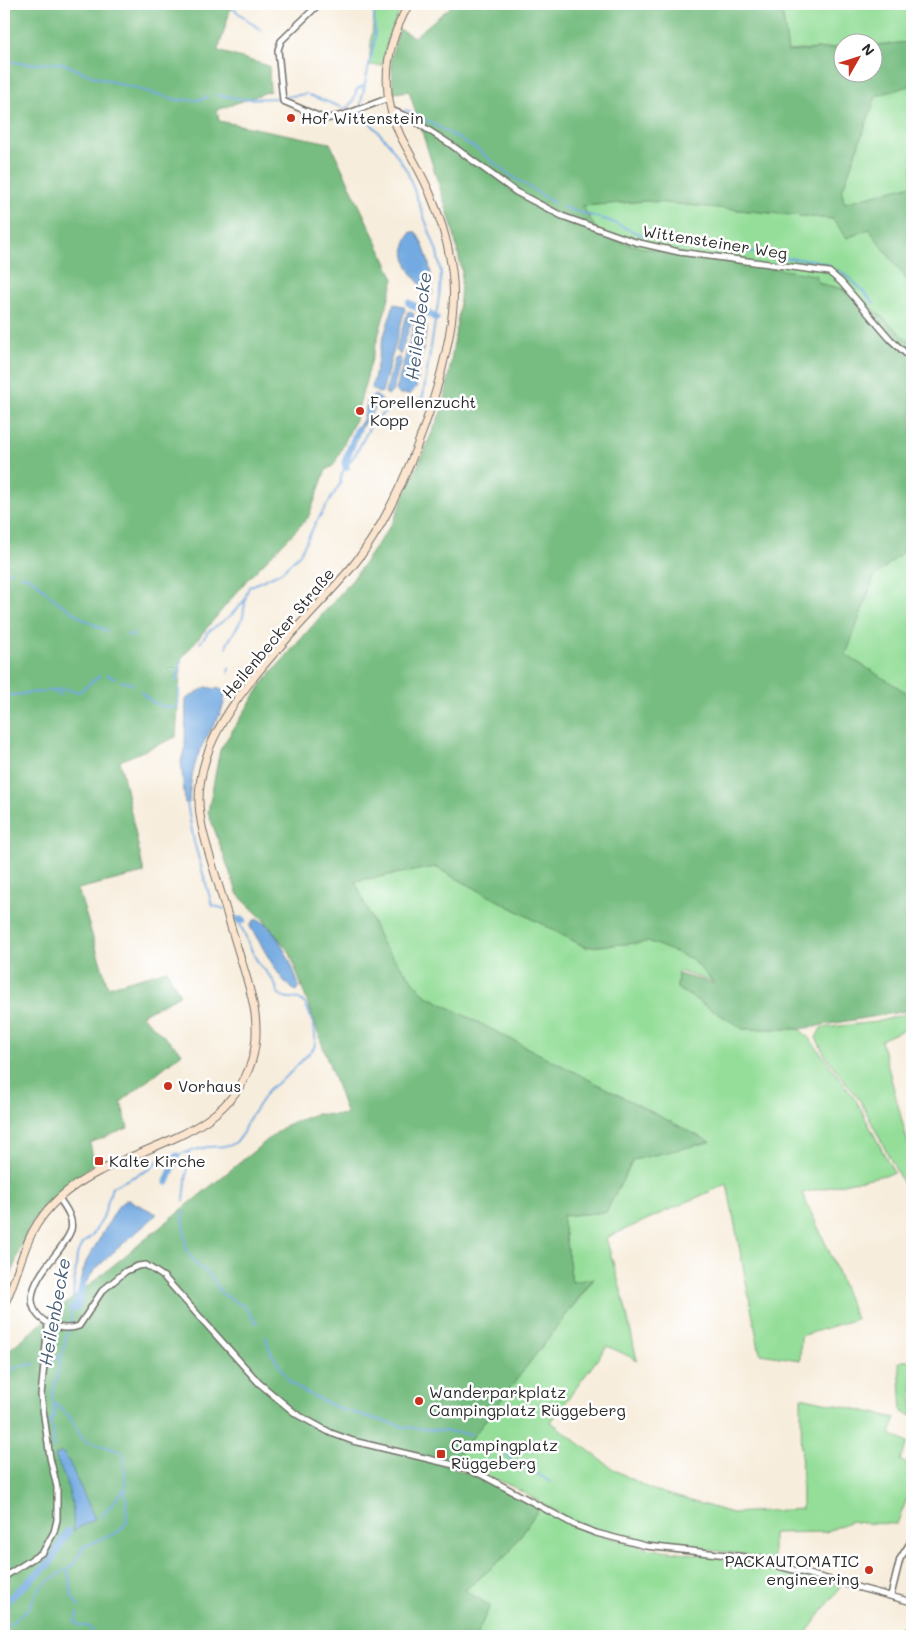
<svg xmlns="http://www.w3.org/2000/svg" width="916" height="1640" viewBox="0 0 916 1640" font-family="Mali,sans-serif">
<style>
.green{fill:#94de99;stroke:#608462}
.forest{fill:#77bd81;stroke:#517456}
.water{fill:#73aae1;stroke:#4f6a86}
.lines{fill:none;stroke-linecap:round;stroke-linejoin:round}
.stream{stroke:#73aae1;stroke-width:2}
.canal{stroke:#73aae1;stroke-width:7}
.street-casing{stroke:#726f69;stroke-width:8}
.secondary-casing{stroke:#726f69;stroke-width:9}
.street{stroke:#fff;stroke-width:5}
.secondary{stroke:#fbe5cf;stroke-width:7}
.poi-dot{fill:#c8321e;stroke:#fff;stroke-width:2}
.labels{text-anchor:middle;stroke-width:5;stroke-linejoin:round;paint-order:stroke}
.poi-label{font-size:16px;fill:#2b2b2b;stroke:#fff;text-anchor:start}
.street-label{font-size:16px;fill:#2b2b2b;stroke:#fff}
.water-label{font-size:18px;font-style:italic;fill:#485e74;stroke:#fff}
</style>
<rect width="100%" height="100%" fill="#fff"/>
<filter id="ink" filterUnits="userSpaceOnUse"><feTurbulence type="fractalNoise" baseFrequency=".02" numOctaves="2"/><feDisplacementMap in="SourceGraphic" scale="10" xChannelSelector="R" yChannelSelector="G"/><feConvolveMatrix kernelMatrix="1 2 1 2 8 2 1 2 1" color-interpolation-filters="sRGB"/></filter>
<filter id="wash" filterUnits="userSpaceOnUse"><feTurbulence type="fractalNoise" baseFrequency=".0096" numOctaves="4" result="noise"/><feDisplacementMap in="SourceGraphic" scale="20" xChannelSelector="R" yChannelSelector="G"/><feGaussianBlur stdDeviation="1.12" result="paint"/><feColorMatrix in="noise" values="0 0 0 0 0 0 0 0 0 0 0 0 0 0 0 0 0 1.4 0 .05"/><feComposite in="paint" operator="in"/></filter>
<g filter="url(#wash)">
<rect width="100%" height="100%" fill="#f7eddc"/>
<path class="green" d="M 375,4 L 403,4 L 388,37 L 382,65 L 369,65 Z
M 781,4 L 912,4 L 912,42 L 874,45 L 874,42 L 844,42 L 843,47 L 788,51 Z
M 912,85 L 912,185 L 844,203 L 842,191 L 876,96 Z
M 646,201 L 833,219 L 847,238 L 869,229 L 912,287 L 912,344 L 853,291 L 705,258 L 643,248 L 600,236 L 582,206 Z
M 912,544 L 912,696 L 845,655 L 874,577 Z
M 435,867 L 585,947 L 650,942 L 692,958 L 713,982 L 678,971 L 677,988 L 743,1029 L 800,1029 L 814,1044 L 857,1102 L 894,1173 L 802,1193 L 829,1251 L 856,1319 L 801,1336 L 800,1360 L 760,1354 L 727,1184 L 606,1238 L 623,1297 L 637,1360 L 607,1346 L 551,1422 L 613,1469 L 650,1489 L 732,1513 L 802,1509 L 801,1397 L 896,1418 L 890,1434 L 908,1443 L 900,1460 L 912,1467 L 912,1486 L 897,1524 L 862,1523 L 851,1521 L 826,1532 L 773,1533 L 773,1561 L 744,1554 L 650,1544 L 576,1523 L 512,1486 L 453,1462 L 594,1279 L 572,1282 L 562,1216 L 606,1212 L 633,1160 L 709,1142 L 425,995 L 382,944 L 355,881 Z
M 912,1012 L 912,1026 L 881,1040 L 912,1159 L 912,1201 L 861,1102 L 826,1057 L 816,1038 L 821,1028 L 877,1022 Z
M 912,1359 L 912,1416 L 902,1412 L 899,1362 Z
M 539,1508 L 574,1527 L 645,1548 L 739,1559 L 841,1586 L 804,1636 L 638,1636 L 634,1632 C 619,1639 590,1639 574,1634 L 567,1636 L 476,1636 L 490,1606 L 464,1591 L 508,1554 Z"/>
<path class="forest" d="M 4,4 L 232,4 L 218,51 L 269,66 L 270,91 L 217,110 L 219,121 L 330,143 L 394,279 L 355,420 L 334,465 L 326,470 L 308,518 L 246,581 L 181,659 L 176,737 L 120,761 L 144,873 L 78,889 L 108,987 L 167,970 L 180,995 L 141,1015 L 182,1053 L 121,1102 L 128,1128 L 90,1143 L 94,1163 C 72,1181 49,1197 33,1222 C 19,1244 13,1272 4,1297 Z
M 454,4 L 781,4 L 788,52 L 843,47 L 844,72 L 874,72 L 874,45 L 912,42 L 912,85 L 876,96 L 842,191 L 844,203 L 912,185 L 912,287 L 869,229 L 847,238 L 833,219 L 646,201 L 582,206 L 601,236 L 643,248 L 815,275 L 820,284 L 853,291 L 912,344 L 912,544 L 874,577 L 846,655 L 912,696 L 912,1010 L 800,1029 L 743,1029 L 677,988 L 678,974 L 715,984 L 692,959 L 650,942 L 585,947 L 435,867 L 355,881 L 382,944 L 425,995 L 710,1142 L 633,1160 L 606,1212 L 562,1216 L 572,1282 L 594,1278 L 450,1467 L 480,1478 L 539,1508 L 508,1554 L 465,1590 L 490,1606 L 476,1636 L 4,1636 L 4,1354 L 286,1125 L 315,1114 L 347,1115 L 290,953 L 264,920 L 238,895 L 208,812 L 220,750 L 262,684 L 353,579 L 393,522 L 444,405 L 459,311 L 462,271 L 452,226 L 409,91 L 394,93 L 391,59 L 399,29 L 414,37 Z"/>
<path class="water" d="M 411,232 L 416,232 C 427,250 433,274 432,295 C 413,280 394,255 411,232 Z
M 394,304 L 403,306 L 405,309 L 382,392 L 378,393 L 372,388 L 373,383 L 382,342 Z
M 408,311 L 414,314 L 400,355 L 396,349 Z
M 416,318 L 422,320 L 427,326 L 416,388 L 410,394 L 399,394 L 396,390 Z
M 399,357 L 401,360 L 392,392 L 389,395 L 385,393 L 395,359 Z
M 375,395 L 382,400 L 359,430 L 357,429 L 363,420 L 368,398 Z
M 206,687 L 216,689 L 218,688 L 225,692 C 226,710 213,725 204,742 C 194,761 190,781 189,803 L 185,803 L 181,761 L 185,748 L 186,699 Z
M 254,920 L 260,920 C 279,932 293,966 299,987 L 297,991 C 282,988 262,943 251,929 L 250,925 Z
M 127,1199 L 157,1214 C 140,1231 95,1264 86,1283 L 80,1281 L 86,1262 L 119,1205 Z
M 60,1453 L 63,1453 L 68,1460 L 95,1519 L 73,1531 C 75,1502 67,1482 55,1456 Z"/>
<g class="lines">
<path class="stream" d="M 227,4 L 262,31
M 4,61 L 28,64 L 62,63 L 92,76 L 177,100 L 199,100 L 207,97
M 218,95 L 241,99 L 280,98
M 309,95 L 346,109 L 353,101 L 357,89 L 363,86
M 285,97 L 306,94
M 405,110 L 419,116
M 424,119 L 477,149 L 510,175 L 554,203
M 562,207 L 610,221 L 639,234 L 677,243 L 708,244 L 782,258 L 813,260 L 829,265
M 839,270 L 856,284 L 874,303
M 4,568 L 11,573
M 21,576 L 26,576 L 36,582 L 54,599 L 83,619 L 107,631
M 127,635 L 134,635
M 200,643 L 208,632 L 230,616 L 245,600
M 227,648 L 227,644 L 243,617 L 246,595 L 249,587 L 281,572 L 300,554 L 315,524 L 340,484 L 342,473 L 356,453 L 372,423 L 390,407 L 414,405 L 423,396 L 440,291 L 441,273 L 437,252 L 407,171 L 390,145 L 366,118 L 362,112 L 361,102 L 375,38 L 374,13 L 378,4
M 228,673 L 229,668
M 107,675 L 114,678
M 121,681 L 133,684
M 176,682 L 181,661
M 53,691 L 62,695
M 141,692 C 151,703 164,709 178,707 L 179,688
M 4,696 L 64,689 L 79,692 L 99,676
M 187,803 L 194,842 L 212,905 L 224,909
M 184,1201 L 189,1151
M 183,1212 L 186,1250 L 197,1265 L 210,1275 L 222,1294 L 245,1307 L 257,1323
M 266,1337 L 270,1351 L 290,1382 L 303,1391 L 340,1409 L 405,1427 L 471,1434
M 49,1363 L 61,1355
M 4,1376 L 19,1366 L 35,1364
M 491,1447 L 551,1482
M 53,1448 L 54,1431 L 49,1423 L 54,1416 L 54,1404
M 101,1517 L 125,1488
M 68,1568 L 72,1596 L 79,1607
M 78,1613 L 75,1621 L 78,1625 L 87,1626 L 99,1636
M 4,1634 L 8,1626 L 29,1608 L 40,1587 L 73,1565 L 83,1547 L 118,1532 L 127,1522 L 124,1456 L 120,1451 L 87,1442 L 82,1438 L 70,1417 L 54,1403 L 52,1396 L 71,1318 L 77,1255 L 82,1244 L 92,1236 L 103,1218 L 112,1187 L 150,1169 L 160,1159 L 207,1147 L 229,1146 L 236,1142 L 241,1137 L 247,1122 L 269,1089 L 287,1076 L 314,1048 C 318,1033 312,1017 305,1004 C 299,994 285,1002 278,993 C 276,989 276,985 274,982 C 270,975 264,970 259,964 C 248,947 243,926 232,909 L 229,909"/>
<path class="canal" d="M 409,303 L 436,318
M 346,467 L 345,462 L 358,429
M 238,920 L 243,920
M 167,1182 L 177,1156
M 72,1309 L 77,1307 L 83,1282
M 4,1603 L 50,1563 L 68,1531"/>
</g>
</g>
<g filter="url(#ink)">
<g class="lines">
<g class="street-casing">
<path id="street" d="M 319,4 L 281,41 L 278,50 L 283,101 L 325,119 L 344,115 L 389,98
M 391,110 L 408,117 L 450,144 L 516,192 L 562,216 L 635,242 L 679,252 L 829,272 L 841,282 L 891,340 L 912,359
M 59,1198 C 65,1207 74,1218 71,1230 C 64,1250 39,1268 33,1292 C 26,1318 58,1334 79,1326 L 102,1291 L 126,1271 L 138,1266 L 146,1265 L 164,1277 L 259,1383 L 296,1414 L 331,1433 L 353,1441 L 454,1465 L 482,1475 L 575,1525 L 596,1533 L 646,1546 L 745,1557 L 912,1602
M 4,1577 L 43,1552 L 54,1532 L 57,1520 L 57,1487 L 50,1458 L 41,1395 L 48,1325
M 891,1595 L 900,1559 L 912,1540
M 902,1636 L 912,1629"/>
</g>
<g class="secondary-casing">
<path id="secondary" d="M 4,1305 C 24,1264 21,1233 59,1198 C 118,1144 225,1147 252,1060 C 262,1026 252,995 242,963 C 232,931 223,899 213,867 C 207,846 199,823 199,800 C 199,785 202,770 207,755 C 228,692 307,620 351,568 C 399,511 447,382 453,307 C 456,269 446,232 431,196 C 423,175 410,155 400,135 C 379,90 385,46 409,4"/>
</g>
<use href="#street" class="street"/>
<use href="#secondary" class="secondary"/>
</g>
</g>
<g class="poi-dot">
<circle cx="291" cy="118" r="5"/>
<circle cx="360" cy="411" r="5"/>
<circle cx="168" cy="1086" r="5"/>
<rect x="94" y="1156" width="10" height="10" rx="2.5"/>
<circle cx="419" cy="1401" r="5"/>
<rect x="436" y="1449" width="10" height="10" rx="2.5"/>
<circle cx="869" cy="1570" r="5"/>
</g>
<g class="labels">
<g class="poi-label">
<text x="301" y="124">Hof Wittenstein</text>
<text x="370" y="408">Forellenzucht<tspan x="370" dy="18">Kopp</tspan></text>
<text x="178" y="1092">Vorhaus</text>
<text x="109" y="1167">Kalte Kirche</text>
<text x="429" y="1398">Wanderparkplatz<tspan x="429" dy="18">Campingplatz Rüggeberg</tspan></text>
<text x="451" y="1451">Campingplatz<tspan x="451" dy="18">Rüggeberg</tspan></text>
<text x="859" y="1567" text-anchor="end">PACKAUTOMATIC<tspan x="859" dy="18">engineering</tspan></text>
</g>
<g class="street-label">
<text transform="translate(715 242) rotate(9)" y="6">Wittensteiner Weg</text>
<text transform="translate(278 633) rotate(-50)" y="6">Heilenbecker Straße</text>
</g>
<g class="water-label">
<text transform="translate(419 326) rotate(-83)" y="6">Heilenbecke</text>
<text transform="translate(55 1312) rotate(-80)" y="6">Heilenbecke</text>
</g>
</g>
<rect width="916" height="1640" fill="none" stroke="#fff" stroke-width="20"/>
<g transform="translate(858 58) rotate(51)"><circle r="24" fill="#ffffff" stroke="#aaaaaa"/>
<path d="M0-4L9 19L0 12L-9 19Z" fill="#c8321e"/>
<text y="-8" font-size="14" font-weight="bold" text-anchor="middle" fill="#2b2b2b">N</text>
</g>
</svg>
